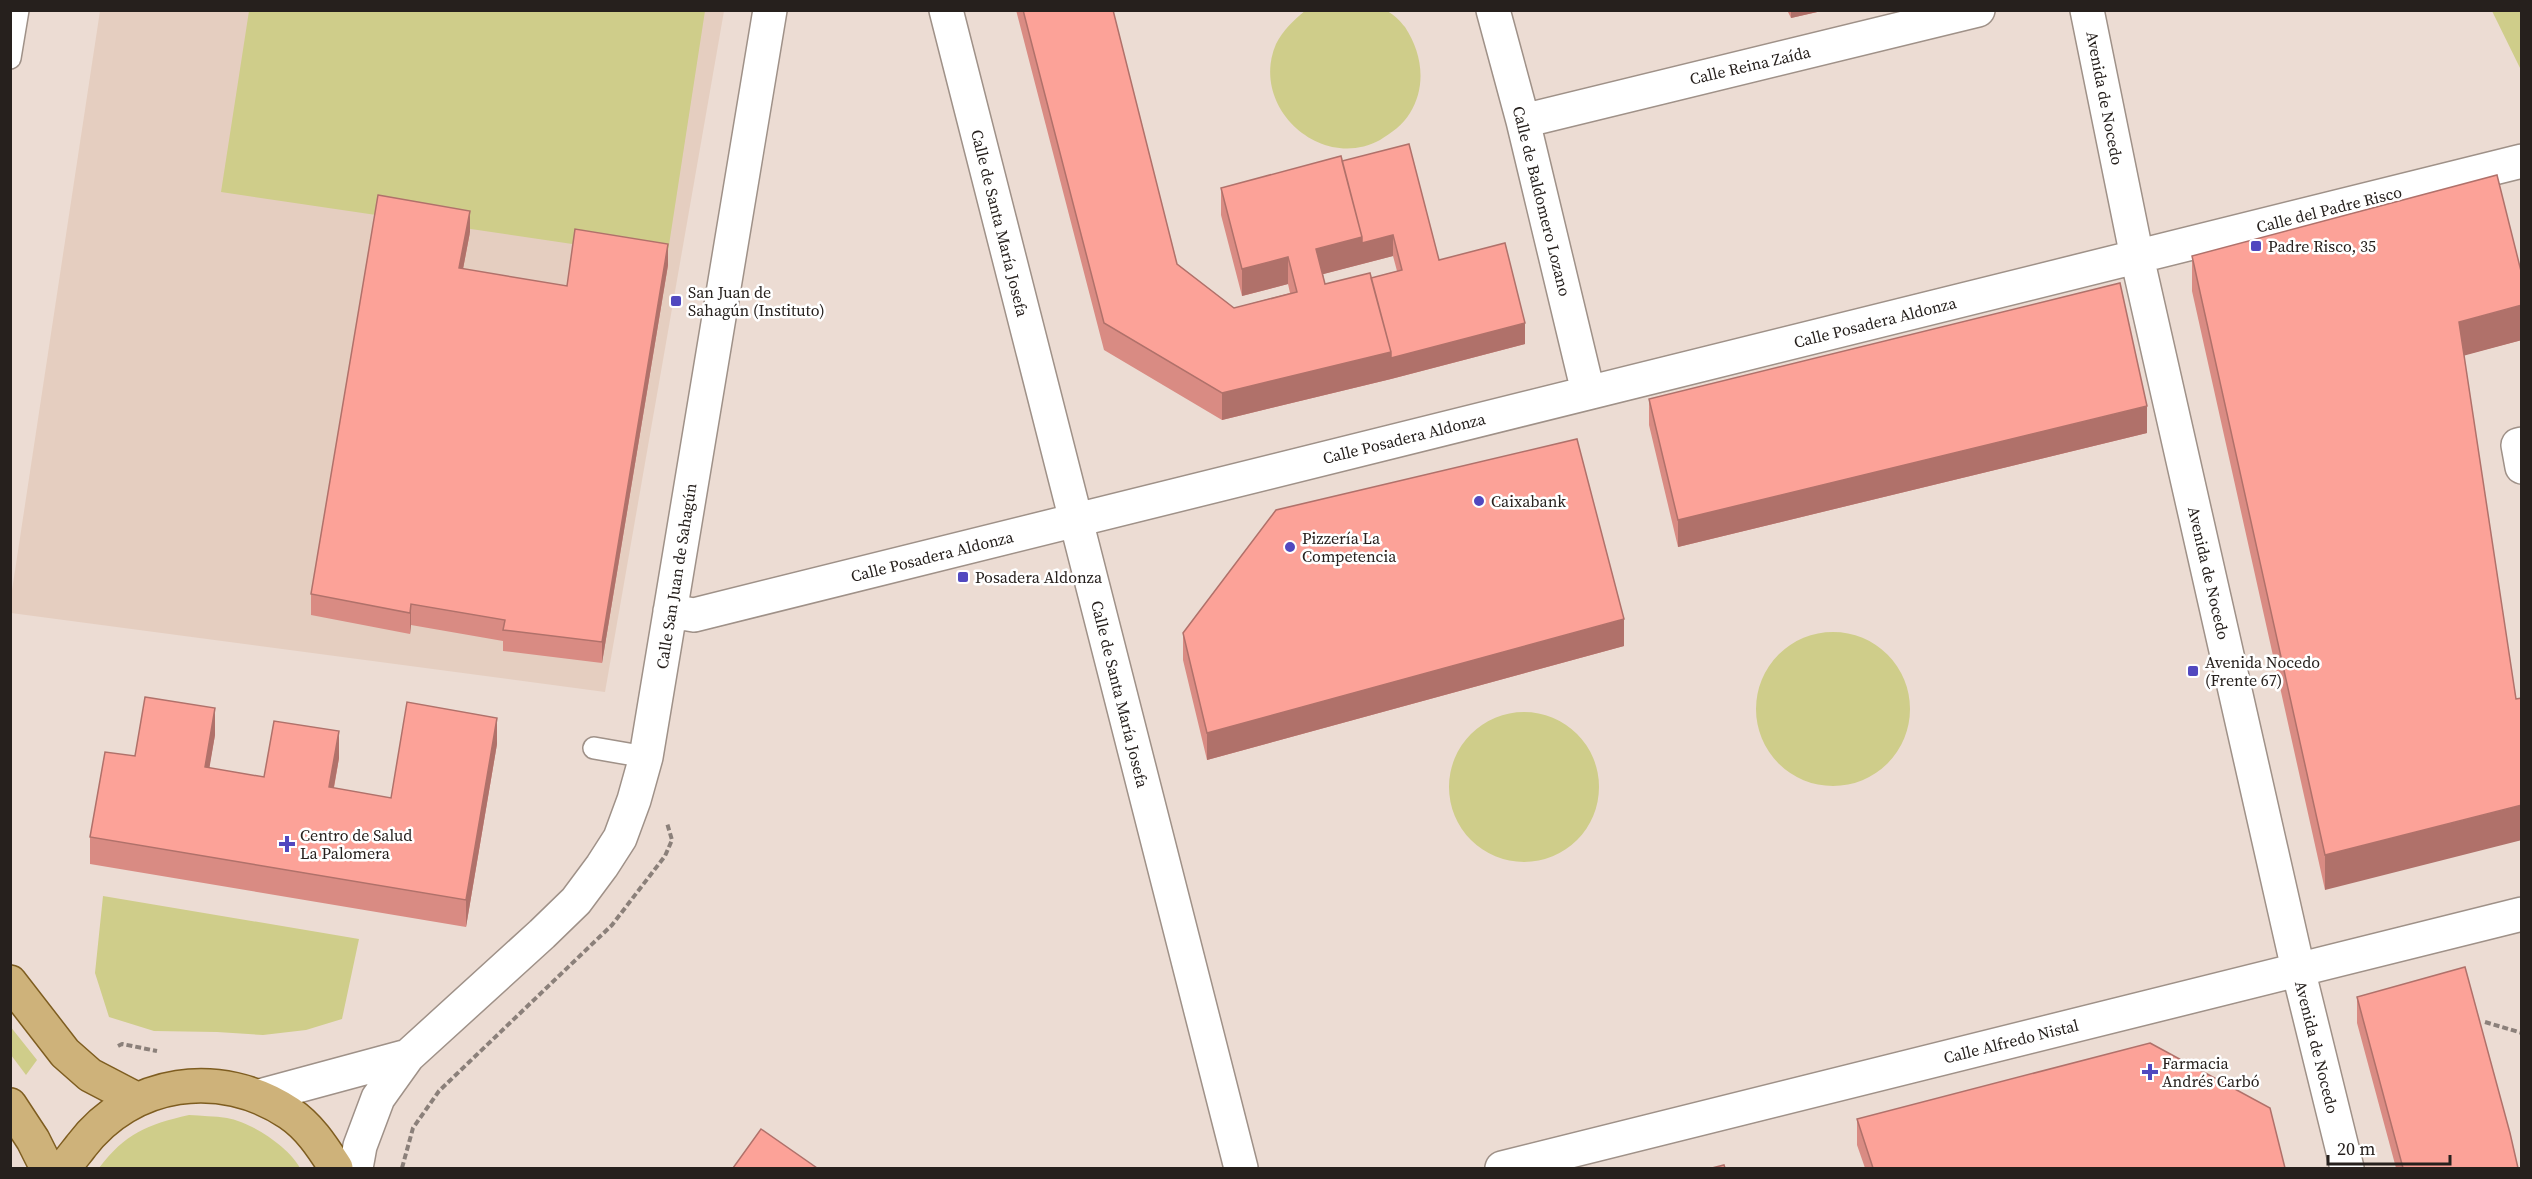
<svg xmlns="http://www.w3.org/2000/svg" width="2532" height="1179" viewBox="0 0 2532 1179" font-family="'Source Serif 4',serif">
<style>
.built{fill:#e5cec0}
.green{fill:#cfcd8a}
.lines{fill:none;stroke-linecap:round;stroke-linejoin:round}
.lane-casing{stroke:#9f9188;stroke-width:24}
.street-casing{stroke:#9f9188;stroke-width:36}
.primary-casing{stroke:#7e5d20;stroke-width:36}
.path{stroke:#8b807a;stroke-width:4;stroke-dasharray:6 3;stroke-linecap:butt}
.lane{stroke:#fff;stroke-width:21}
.street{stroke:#fff;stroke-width:33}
.primary{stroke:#ceb27a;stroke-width:33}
.wall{fill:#d98b83;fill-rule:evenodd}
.shaded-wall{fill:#b0716a}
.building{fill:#fca298;stroke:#b0716a;stroke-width:1.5}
.poi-dot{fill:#5148bf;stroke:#fff;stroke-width:2}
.labels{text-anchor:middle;stroke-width:5;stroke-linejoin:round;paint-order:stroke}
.street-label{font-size:16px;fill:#26201d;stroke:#fff}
.poi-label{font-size:16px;fill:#26201d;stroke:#fff;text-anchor:start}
</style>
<rect width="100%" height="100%" fill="#ecdcd3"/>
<path class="built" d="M 100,11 L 724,11 L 605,692 L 11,613 L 11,597 Z"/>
<path class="green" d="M 1306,10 C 1330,10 1361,7 1384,10 C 1392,12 1400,21 1405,27 C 1422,53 1427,85 1410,113 C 1403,125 1391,133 1380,140 C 1321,172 1249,107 1276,44 C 1283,30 1294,20 1306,10 Z
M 249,11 L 705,11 L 667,258 L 221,192 Z
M 2492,11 L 2521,11 L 2521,70 Z
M1756 709a77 77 0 1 1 154 0a77 77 0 1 1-154 0Z
M1449 787a75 75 0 1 1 150 0a75 75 0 1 1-150 0Z
M 103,896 L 359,939 L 342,1019 L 306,1030 L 263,1035 L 217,1032 L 154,1031 L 109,1017 L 95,973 Z
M 10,1026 L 37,1060 L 26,1075 L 11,1055 Z
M 189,1115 C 201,1116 215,1116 227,1118 C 251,1122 289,1147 300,1168 L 99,1168 C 126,1133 146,1125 189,1115 Z"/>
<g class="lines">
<g class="lane-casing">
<path id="lane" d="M 10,58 L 18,10
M 594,748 L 646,757"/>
</g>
<g class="street-casing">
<path id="street" d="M 946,10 L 1241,1168
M 1493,10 L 1523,121 L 1588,392
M 2087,10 L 2137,257 L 2298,969 L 2347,1168
M 1523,121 L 1978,10
M 2522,444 L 2518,445 L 2522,467
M 670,611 L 694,615 L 2522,161
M 260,1096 L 408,1056
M 356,1168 L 360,1146 L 378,1098 L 408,1056 L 542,934 L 576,901 L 602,866 L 620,838 L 634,800 L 646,757 L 770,10
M 1502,1168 L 2522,914"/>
</g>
<g class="primary-casing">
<path id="primary" d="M 10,982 L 65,1053 L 90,1075 L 136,1099
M 10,1105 L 33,1140 L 47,1168
M 65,1168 C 69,1160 76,1153 81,1146 C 131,1080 220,1067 289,1113 C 310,1127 323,1148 336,1168"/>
</g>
<path class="path" d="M 2485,1022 L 2522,1033
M 118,1046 L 122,1044 L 157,1051
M 402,1168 L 413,1128 L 439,1091 L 612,925 L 665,856 L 672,840 L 667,823"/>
<use href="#lane" class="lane"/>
<use href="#street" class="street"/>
<use href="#primary" class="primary"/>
</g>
<path class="wall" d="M 1016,10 L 1113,10 L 1177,264 L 1234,308 L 1290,293 L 1288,284 L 1242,296 L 1221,215 L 1221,188 L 1342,161 L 1439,260 L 1525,344 L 1391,379 L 1222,420 L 1104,350 ZM 1393,256 L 1397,271 L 1371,278 L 1325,284 L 1323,274 Z
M 1787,10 L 1826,10 L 1791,18 Z
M 470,232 L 463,269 L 567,286 L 668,265 L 602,663 L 503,651 L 503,641 L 411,625 L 410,634 L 311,615 L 311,594 Z
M 2192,256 L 2522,340 L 2464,355 L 2325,890 L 2192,291 Z
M 1649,399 L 2147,433 L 1678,547 L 1649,425 Z
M 1183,633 L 1624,646 L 1207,760 L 1183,660 Z
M 215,735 L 209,768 L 264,777 L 339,758 L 334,788 L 391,798 L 497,744 L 466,927 L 90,864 L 90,837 L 135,756 Z
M 2357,997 L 2518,1168 L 2396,1168 L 2357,1023 Z
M 1857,1119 L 2285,1168 L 1865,1168 L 1857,1145 Z"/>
<path class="shaded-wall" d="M 1791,10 L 1826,10 L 1791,18 Z
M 470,211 L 470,232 L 459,290 L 459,268 Z
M 1393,235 L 1393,256 L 1316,276 L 1316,249 L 1362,237 Z
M 668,244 L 668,265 L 602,663 L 602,642 Z
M 1288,257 L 1288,284 L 1242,296 L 1242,269 Z
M 2522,305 L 2522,340 L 2459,357 L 2459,322 Z
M 1525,323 L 1525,344 L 1391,379 L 1391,358 Z
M 1391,352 L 1391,379 L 1222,420 L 1222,393 Z
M 2147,406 L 2147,433 L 1678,547 L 1678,520 Z
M 411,604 L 411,625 L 410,634 L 410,613 Z
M 1624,619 L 1624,646 L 1207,760 L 1207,733 Z
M 215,708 L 215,735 L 205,794 L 205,767 Z
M 497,718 L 497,744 L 466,927 L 466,900 Z
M 339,731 L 339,758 L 329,814 L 329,787 Z
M 2522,805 L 2522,840 L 2325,890 L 2325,855 Z"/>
<path class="building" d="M 1023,10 L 1113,10 L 1177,264 L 1234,308 L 1297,292 L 1288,257 L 1242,269 L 1221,188 L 1341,156 L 1362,237 L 1316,249 L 1325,284 L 1370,273 L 1391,352 L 1222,393 L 1104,323 Z
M 1409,144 L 1439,260 L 1505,243 L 1525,323 L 1391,358 L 1391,352 L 1371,278 L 1402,270 L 1393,235 L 1362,243 L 1362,237 L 1342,161 Z
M 2497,175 L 2522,275 L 2522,305 L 2459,322 L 2516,699 L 2522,698 L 2522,805 L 2325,855 L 2192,256 Z
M 378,195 L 470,211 L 459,268 L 567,286 L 575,229 L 668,244 L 602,642 L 503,630 L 505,620 L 411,604 L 410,613 L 311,594 Z
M 2120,283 L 2147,406 L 1678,520 L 1649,399 Z
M 1577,439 L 1624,619 L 1207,733 L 1183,633 L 1276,510 Z
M 145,697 L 215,708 L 205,767 L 264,777 L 274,721 L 339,731 L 329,787 L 391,798 L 407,702 L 497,718 L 466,900 L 90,837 L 105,752 L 135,756 Z
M 2465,967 L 2510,1133 L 2518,1168 L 2403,1168 L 2357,997 Z
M 2150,1043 L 2270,1108 L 2285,1168 L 1873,1168 L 1857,1119 Z
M 761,1129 L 817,1168 L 733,1168 Z
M 1724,1165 L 1725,1168 L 1712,1168 Z"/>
<g class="poi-dot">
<rect x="2250" y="240" width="12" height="12" rx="3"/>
<rect x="670" y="295" width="12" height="12" rx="3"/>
<circle cx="1479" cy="501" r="6"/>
<circle cx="1290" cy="547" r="6"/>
<rect x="957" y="571" width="12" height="12" rx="3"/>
<rect x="2187" y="665" width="12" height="12" rx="3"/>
<path d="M284 835h6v6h6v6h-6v6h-6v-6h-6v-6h6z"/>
<path d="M2147 1063h6v6h6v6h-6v6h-6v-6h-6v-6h6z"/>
</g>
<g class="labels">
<g class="street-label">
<text transform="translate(1750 65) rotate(-13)" y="6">Calle Reina Zaída</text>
<text transform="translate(2105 98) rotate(79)" y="6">Avenida de Nocedo</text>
<text transform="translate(1542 201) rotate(76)" y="6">Calle de Baldomero Lozano</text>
<text transform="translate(2329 209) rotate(-14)" y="6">Calle del Padre Risco</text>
<text transform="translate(1000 223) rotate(76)" y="6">Calle de Santa María Josefa</text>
<text transform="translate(1875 322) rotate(-14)" y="6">Calle Posadera Aldonza</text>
<text transform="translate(1404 438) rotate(-14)" y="6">Calle Posadera Aldonza</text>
<text transform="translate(932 556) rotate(-14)" y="6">Calle Posadera Aldonza</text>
<text transform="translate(2209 573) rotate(77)" y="6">Avenida de Nocedo</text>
<text transform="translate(676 576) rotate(-81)" y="6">Calle San Juan de Sahagún</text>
<text transform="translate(1120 694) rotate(76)" y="6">Calle de Santa María Josefa</text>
<text transform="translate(2011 1041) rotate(-14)" y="6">Calle Alfredo Nistal</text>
<text transform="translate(2317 1047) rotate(76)" y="6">Avenida de Nocedo</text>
</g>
<g class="poi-label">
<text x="2268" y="252">Padre Risco, 35</text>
<text x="688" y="298">San Juan de<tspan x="688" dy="18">Sahagún (Instituto)</tspan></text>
<text x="1491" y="507">Caixabank</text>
<text x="1302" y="544">Pizzería La<tspan x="1302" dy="18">Competencia</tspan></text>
<text x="975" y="583">Posadera Aldonza</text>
<text x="2205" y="668">Avenida Nocedo<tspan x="2205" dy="18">(Frente 67)</tspan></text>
<text x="300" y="841">Centro de Salud<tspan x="300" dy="18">La Palomera</tspan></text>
<text x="2162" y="1069">Farmacia<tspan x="2162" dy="18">Andrés Carbó</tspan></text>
</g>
</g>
<rect width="2532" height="1179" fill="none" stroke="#26201d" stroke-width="24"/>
<path d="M2328 1155v9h122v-9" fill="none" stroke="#26201d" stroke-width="3"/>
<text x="2337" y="1155" font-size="18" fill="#26201d" stroke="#ffffff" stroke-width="4.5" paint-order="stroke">20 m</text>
</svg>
